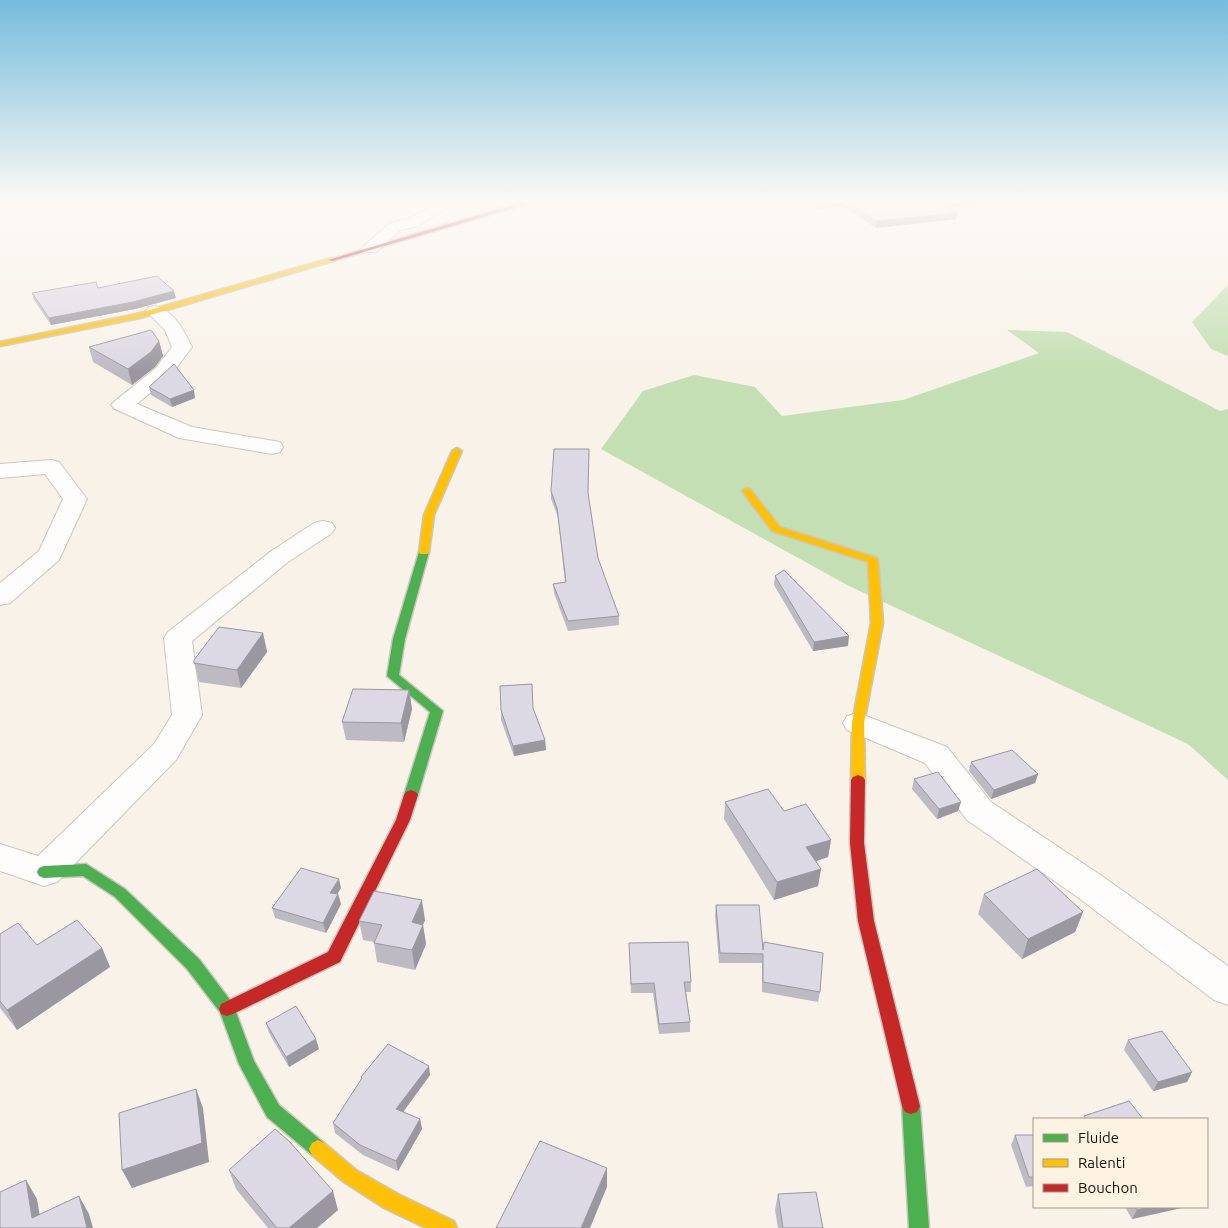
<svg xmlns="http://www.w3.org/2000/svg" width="1228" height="1228" viewBox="0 0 1228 1228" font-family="Ubuntu,sans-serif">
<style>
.forest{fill:#c4dfb3}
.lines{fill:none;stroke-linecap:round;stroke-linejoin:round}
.street-casing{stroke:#ccc6be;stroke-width:2}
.fast-casing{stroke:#ccc6be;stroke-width:3}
.slow-casing{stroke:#ccc6be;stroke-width:3}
.jam-casing{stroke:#ccc6be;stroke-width:3}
.street{fill:#fefdfc;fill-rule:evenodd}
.fast{fill:#4caf50;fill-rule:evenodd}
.slow{fill:#ffc107;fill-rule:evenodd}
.jam{fill:#c62828;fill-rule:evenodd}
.wall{fill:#bdbac4}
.shaded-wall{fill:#9a97a0}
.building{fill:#dcd8e4;stroke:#9a97a0}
</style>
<rect width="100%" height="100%" fill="#f8f2e9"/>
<path class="forest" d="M 1228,285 L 1228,356 L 1211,349 L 1192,322 Z
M 1007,330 L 1067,332 L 1220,411 L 1228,409 L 1228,780 L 1188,744 L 849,586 L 601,449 L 643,391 L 694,375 L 755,387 L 782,416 L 903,400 L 1039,353 Z"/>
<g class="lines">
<g class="street-casing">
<path id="street" d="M 429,201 L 446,201 L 450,206 L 418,226 L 400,230 L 376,252 L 364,252 L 362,249 L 364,246 L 390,223 L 409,219 L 433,206 Z
M 155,306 C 174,310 184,331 192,347 L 170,376 L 137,404 L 192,427 L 280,442 L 283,447 L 280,452 L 272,454 L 179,438 L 115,409 L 111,405 L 115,401 L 156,368 L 172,347 L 165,330 L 146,311 L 149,307 Z
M 51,460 L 59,462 L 87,499 L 59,560 L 10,603 L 0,605 L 0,583 L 39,551 L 63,499 L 45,474 L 0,478 L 0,464 Z
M 323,521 L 332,523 L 335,528 L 332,533 L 288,562 L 192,641 L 202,715 L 176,760 L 57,882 L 44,886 L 0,871 L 0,844 L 38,856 L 154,744 L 172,715 L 164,638 L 168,632 L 270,552 L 314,523 Z
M 858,713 L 947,747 L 991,802 L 1102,876 L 1228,966 L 1228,1005 L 1214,1000 L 1076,896 L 967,820 L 925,763 L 847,730 L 843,723 L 847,716 Z"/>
</g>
<g class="fast-casing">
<path id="fast" d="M 424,549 L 429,552 L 405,639 L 399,675 L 443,711 L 418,795 L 416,798 L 411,800 L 406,798 L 404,795 L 430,712 L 387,676 L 393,639 L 419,552 Z
M 86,864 L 125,889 L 199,959 L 233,1004 L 254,1061 L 279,1105 L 324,1143 L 327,1149 L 324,1155 L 318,1158 L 312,1155 L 267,1117 L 239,1064 L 220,1012 L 187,969 L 115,897 L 83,876 L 44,878 L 39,876 L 37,872 L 39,868 L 44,866 Z
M 911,1098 L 917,1100 L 920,1106 L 929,1228 L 909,1228 L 902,1106 L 905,1100 Z"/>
</g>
<g class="slow-casing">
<path id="slow" d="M 331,258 L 334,260 L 333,261 L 140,318 L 0,346 L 0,342 L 136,314 Z
M 457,448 L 462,451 L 434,515 L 429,552 L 428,554 L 420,554 L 419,552 L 424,515 L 452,451 Z
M 747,488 L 750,489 L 780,527 L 877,558 L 878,560 L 883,623 L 864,723 L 865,780 L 863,783 L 853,783 L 851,780 L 852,723 L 871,623 L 868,562 L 772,531 L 742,491 Z
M 318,1140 L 324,1143 L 356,1170 L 398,1194 L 454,1221 L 457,1228 L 426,1228 L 384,1208 L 344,1182 L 312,1155 L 309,1149 L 312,1143 Z"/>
</g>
<g class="jam-casing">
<path id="jam" d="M 525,201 L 538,201 L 333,261 L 328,260 Z
M 858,775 L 863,777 L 865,780 L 864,843 L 874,921 L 920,1106 L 917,1112 L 911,1114 L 905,1112 L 902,1106 L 858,921 L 850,843 L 851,780 L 853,777 Z
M 411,790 L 416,792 L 418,795 L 410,820 L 340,962 L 233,1014 L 227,1016 L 221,1014 L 219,1009 L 221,1004 L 328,952 L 396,820 L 404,795 L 406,792 Z"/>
</g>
<use href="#street" class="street"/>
<use href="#fast" class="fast"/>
<use href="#slow" class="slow"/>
<use href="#jam" class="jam"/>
</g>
<path class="wall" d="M 805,201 L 988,201 L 988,203 L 948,207 L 957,213 L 956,219 L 876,228 L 842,206 L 816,209 Z
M 98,288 L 176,298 L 135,309 L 51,325 L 34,300 L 32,293 Z
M 159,341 L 163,356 L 155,367 L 132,385 L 93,362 L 89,347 Z
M 149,387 L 195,398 L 172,407 L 151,395 Z
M 551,491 L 588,495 L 598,558 L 619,616 L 619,625 L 568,631 L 554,593 L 553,584 L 565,582 L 558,517 L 551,499 Z
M 775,576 L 848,646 L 813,651 L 774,585 Z
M 263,633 L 267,652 L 241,688 L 199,682 L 194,663 Z
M 409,690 L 412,709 L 404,742 L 346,740 L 342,722 Z
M 501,710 L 545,740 L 546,750 L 514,756 L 501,720 Z
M 971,762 L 1038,774 L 1035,783 L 991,799 L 969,771 Z
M 914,779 L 961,802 L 958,811 L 937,819 L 912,789 Z
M 725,802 L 831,840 L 828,857 L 816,861 L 821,869 L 818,886 L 774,900 L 724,819 Z
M 341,888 L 337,894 L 338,894 L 341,904 L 326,933 L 275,918 L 272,908 Z
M 984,894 L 1083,912 L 1075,932 L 1022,959 L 978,914 Z
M 716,905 L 763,947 L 820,992 L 818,1002 L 762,992 L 762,963 L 719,963 L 715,915 Z
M 425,920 L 423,925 L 426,944 L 415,970 L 377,962 L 374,942 L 363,940 L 359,921 Z
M 0,934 L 37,945 L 102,948 L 110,967 L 17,1030 L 0,1008 Z
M 629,943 L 691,982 L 691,992 L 686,992 L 690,1022 L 690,1032 L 659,1034 L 653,993 L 631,993 Z
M 266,1023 L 319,1049 L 289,1067 L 269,1033 Z
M 1128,1040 L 1192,1072 L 1187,1082 L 1153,1091 L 1124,1050 Z
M 430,1075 L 403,1112 L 420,1119 L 422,1129 L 398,1171 L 363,1155 L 335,1133 L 333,1123 L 361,1080 L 361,1077 Z
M 1015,1135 L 1034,1135 L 1034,1186 L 1026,1187 L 1011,1145 Z
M 229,1170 L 338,1210 L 317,1228 L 268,1228 L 236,1189 Z
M 778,1194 L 823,1228 L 778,1228 L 775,1210 Z
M 1125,1207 L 1186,1207 L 1132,1219 Z"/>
<path class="shaded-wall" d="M 827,201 L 842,201 L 842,206 L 816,209 L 816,203 Z
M 948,201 L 988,201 L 988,203 L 938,208 L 939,202 Z
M 957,213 L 956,219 L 876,228 L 876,221 Z
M 174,291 L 176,298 L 135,309 L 51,325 L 49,318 Z
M 159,341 L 163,356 L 155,367 L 132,385 L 128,369 Z
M 194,390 L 195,398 L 172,407 L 170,399 Z
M 263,633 L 267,652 L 241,688 L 237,670 Z
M 849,636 L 848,646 L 813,651 L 814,642 Z
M 409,690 L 412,709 L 404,742 L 401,723 Z
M 545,740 L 546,750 L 514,756 L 513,746 Z
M 1038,774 L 1035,783 L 991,799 L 994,790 Z
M 961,802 L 958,811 L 937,819 L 939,809 Z
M 831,840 L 828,857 L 804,865 L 806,847 Z
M 821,869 L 818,886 L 774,900 L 777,882 Z
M 339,879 L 341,888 L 332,902 L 330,893 Z
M 338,894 L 341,904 L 326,933 L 323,923 Z
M 422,900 L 425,920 L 415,942 L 412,922 Z
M 1083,912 L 1075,932 L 1022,959 L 1028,939 Z
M 423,925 L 426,944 L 415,970 L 412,950 Z
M 102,948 L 110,967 L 17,1030 L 7,1010 Z
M 316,1039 L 319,1049 L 289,1067 L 286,1057 Z
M 429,1066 L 430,1075 L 398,1119 L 396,1109 Z
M 1192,1072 L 1187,1082 L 1153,1091 L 1158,1082 Z
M 196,1089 L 203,1108 L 209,1162 L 132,1188 L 122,1170 Z
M 420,1119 L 422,1129 L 398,1171 L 396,1161 Z
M 607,1168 L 607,1187 L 590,1228 L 581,1228 Z
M 26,1180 L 37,1199 L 42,1228 L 32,1218 Z
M 333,1191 L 338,1210 L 317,1228 L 289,1228 Z
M 79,1196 L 89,1214 L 93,1228 L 87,1228 Z
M 1149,1207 L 1186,1207 L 1132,1219 L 1137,1210 Z"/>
<path class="building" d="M 814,201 L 827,201 L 816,203 Z
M 845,201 L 948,201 L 939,202 L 957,213 L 876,221 Z
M 157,276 L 174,291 L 133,302 L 49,318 L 32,293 L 96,282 L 98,288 Z
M 151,330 L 159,341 L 151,352 L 128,369 L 89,347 Z
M 174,364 L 194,390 L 170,399 L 149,387 Z
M 554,449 L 589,449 L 588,493 L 598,558 L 619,616 L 568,621 L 553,584 L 566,582 L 557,508 L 551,491 Z
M 784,570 L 849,636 L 814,642 L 775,576 Z
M 219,627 L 263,633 L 237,670 L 194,663 L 194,660 Z
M 532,684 L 533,708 L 545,740 L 513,746 L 501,710 L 500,686 Z
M 353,689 L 409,690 L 401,723 L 342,722 Z
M 1012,750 L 1038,774 L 994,790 L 971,762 Z
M 938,772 L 961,802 L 939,809 L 914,779 Z
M 768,789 L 784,811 L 806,804 L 831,840 L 806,847 L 821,869 L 777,882 L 725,802 Z
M 301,868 L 339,879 L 330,893 L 338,894 L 323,923 L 272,908 Z
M 1037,869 L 1083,912 L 1028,939 L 984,894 Z
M 374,891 L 422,900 L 412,922 L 423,925 L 412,950 L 374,943 L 382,925 L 359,921 Z
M 716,905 L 759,905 L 763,950 L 764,942 L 823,953 L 820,992 L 763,982 L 763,954 L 720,953 Z
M 77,920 L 102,948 L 7,1010 L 0,1001 L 0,934 L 18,923 L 37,945 Z
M 688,942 L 691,982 L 684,982 L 690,1022 L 659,1024 L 654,983 L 631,984 L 629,943 Z
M 296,1006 L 316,1039 L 286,1057 L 266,1023 Z
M 1162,1031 L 1192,1072 L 1158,1082 L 1128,1040 Z
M 388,1044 L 429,1066 L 396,1109 L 420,1119 L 396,1161 L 360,1145 L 333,1123 L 362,1078 L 361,1077 Z
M 196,1089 L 202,1143 L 122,1170 L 119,1113 Z
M 1129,1101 L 1143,1119 L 1086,1119 L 1084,1116 Z
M 275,1129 L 289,1141 L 333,1191 L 289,1228 L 277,1228 L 229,1170 Z
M 1015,1135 L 1034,1135 L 1034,1177 L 1029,1177 Z
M 540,1141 L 607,1168 L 581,1228 L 496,1228 Z
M 26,1180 L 32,1218 L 79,1196 L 87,1228 L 0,1228 L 0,1192 Z
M 816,1192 L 823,1228 L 783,1228 L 778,1194 Z
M 1135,1207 L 1149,1207 L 1137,1210 Z"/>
<linearGradient id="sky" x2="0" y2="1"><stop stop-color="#75bcdc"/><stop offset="0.54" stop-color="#fcf9f5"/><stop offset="1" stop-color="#fcf9f5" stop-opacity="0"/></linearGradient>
<rect width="1228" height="373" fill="url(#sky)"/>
<rect x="1033" y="1118" width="175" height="90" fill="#fef3e3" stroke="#a2998b"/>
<rect x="1043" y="1134" width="25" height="8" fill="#4caf50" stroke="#a2998b"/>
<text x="1078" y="1143" font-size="15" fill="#171107">Fluide</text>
<rect x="1043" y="1159" width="25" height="8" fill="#ffc107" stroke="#a2998b"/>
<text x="1078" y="1168" font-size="15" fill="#171107">Ralenti</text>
<rect x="1043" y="1184" width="25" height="8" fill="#c62828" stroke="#a2998b"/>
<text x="1078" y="1193" font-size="15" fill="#171107">Bouchon</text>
</svg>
